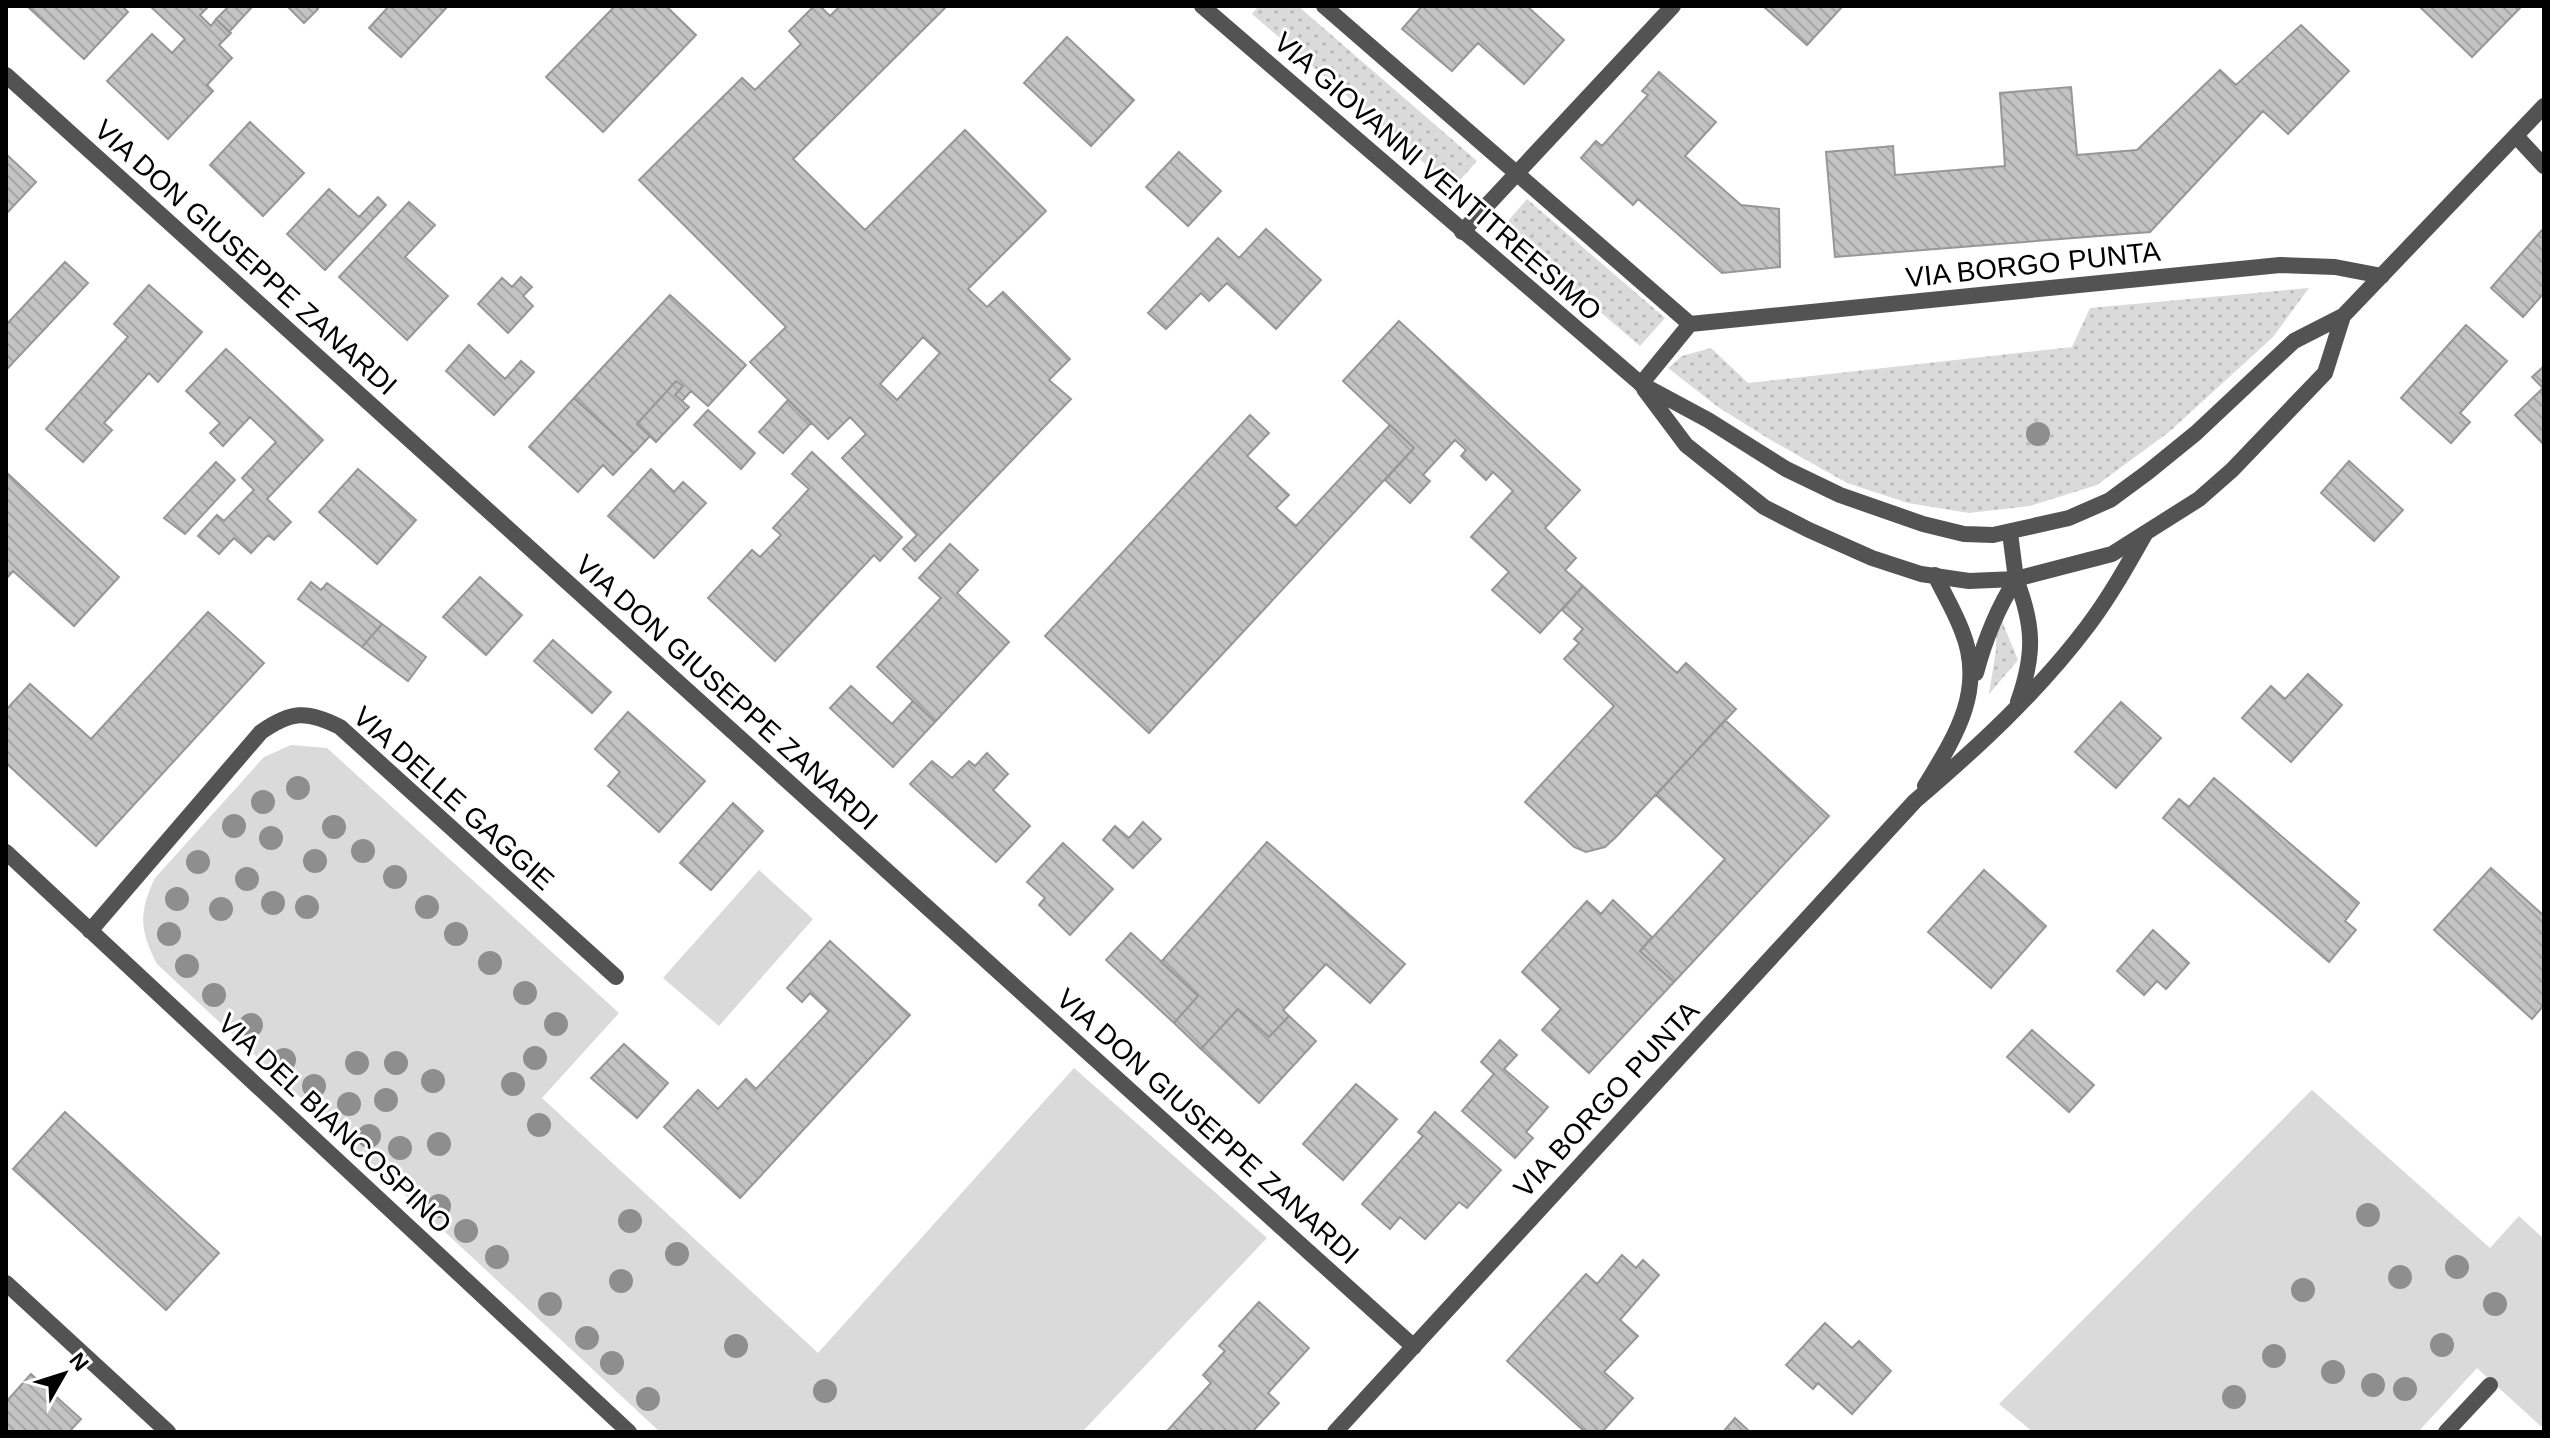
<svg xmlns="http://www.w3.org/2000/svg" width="2550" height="1438" viewBox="0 0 2550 1438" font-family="Arial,sans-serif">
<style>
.grass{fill:url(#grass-dots)}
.green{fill:#dadada}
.building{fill:url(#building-back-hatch);stroke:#979797;stroke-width:2;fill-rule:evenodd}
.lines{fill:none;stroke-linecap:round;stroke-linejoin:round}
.service{stroke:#535353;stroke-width:16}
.minor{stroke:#535353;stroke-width:16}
.tertiary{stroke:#535353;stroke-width:16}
.tree{fill:#8e8e8e}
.labels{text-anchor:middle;stroke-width:6;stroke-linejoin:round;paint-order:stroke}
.street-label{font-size:28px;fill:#000;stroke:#fff}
</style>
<defs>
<pattern id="grass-dots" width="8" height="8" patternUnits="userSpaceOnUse" patternTransform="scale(2)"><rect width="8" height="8" fill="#dadada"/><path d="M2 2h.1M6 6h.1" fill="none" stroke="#b9b9b9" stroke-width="1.8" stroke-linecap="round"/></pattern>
<pattern id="building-back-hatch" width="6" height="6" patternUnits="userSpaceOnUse" patternTransform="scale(2)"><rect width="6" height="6" fill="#c3c3c3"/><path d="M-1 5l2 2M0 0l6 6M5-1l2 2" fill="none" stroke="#a6a6a6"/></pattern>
</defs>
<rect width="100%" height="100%" fill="#fff"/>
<path class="grass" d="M 1259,6 L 1298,6 L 1477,161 L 1453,188 L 1252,14 Z
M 1527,199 L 1665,318 L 1640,346 L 1502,228 Z
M 2309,288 L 2273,337 L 2169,432 L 2097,485 L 2030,506 L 1969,513 L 1908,503 L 1847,483 L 1769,439 L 1718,407 L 1668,368 L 1682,356 L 1711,348 L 1748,383 L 2072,347 L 2090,308 Z
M 1997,609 L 2018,660 L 1989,694 L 1996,650 Z"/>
<path class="green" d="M 291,745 L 327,748 L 619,1013 L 542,1098 L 818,1353 L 1074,1068 L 1267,1238 L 1082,1432 L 660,1432 L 157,964 C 140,931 138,913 155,878 L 264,757 Z
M 759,870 L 813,919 L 719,1026 L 663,978 Z
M 2312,1090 L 2490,1248 L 2519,1216 L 2544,1239 L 2544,1429 L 2477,1368 L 2418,1432 L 2033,1432 L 1999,1404 Z"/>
<path class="building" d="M 27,6 L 122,6 L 128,12 L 84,59 Z
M 150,6 L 209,6 L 200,15 L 211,26 L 216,19 L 231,33 L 219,45 L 232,58 L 207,85 L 213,91 L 168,139 L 107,81 L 152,34 L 172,53 L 185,39 Z
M 229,6 L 253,6 L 229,32 L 216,19 Z
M 287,6 L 315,6 L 318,9 L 304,23 Z
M 389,6 L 448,6 L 401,57 L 369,28 Z
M 615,6 L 666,6 L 696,35 L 603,132 L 546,77 Z
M 814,6 L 820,6 L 830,16 L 840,6 L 947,6 L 793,159 L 865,230 L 965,130 L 1046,211 L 968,289 L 987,307 L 1003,292 L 1070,359 L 1049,380 L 1071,399 L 915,561 L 903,549 L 917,535 L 842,458 L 866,434 L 850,417 L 828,439 L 750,362 L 786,327 L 639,180 L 742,78 L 755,90 L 801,44 L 789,31 ZM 923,337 L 940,353 L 897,400 L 880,384 Z
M 1422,6 L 1527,6 L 1564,40 L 1524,84 L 1478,43 L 1452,71 L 1402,29 Z
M 1763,6 L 1843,6 L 1807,45 Z
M 2419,6 L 2522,6 L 2472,57 Z
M 2301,25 L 2349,71 L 2288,134 L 2263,111 L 2150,232 L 1835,257 L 1826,152 L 1893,146 L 1895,175 L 2005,166 L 2000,93 L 2071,87 L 2077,155 L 2137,150 L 2220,70 L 2236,85 Z
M 1067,37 L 1134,100 L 1091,146 L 1024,83 Z
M 1659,72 L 1716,122 L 1685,156 L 1741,205 L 1779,209 L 1780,267 L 1722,273 L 1638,199 L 1633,205 L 1581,158 L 1596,141 L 1602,146 L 1648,95 L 1642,91 Z
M 250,122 L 304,173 L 263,216 L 210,165 Z
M 1179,152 L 1221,191 L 1188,226 L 1146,187 Z
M 6,154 L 36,182 L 6,214 Z
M 329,189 L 359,217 L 378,197 L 386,205 L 325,270 L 287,234 Z
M 409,202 L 435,225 L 405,257 L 448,296 L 407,340 L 339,277 Z
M 1266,229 L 1321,280 L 1276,329 L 1227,283 L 1209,301 L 1201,293 L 1166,329 L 1148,313 L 1218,238 L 1239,258 Z
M 2543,229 L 2544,293 L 2523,317 L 2491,288 Z
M 65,262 L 88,283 L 6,370 L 6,325 Z
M 521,277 L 532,287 L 523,296 L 533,306 L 508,333 L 478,304 L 502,278 L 512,287 Z
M 149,285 L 202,332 L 158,382 L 149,373 L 104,423 L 112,430 L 83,462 L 46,429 L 128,337 L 114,324 Z
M 670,295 L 746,365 L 708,406 L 691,391 L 682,401 L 675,395 L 683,386 L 676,381 L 637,424 L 650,436 L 634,453 L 574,398 Z
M 1399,321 L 1580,490 L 1545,528 L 1576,558 L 1565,570 L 1583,586 L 1540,633 L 1492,590 L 1509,572 L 1471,537 L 1513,491 L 1493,472 L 1486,480 L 1461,456 L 1466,450 L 1455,440 L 1423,475 L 1430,481 L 1410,503 L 1385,480 L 1414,448 L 1343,381 Z
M 2466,325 L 2507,361 L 2460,413 L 2470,422 L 2451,443 L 2401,398 Z
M 469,345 L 505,379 L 521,361 L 534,372 L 494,415 L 446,371 Z
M 226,349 L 323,440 L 267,499 L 291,522 L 274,540 L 268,535 L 251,553 L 234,538 L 219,554 L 198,536 L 217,515 L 224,521 L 254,490 L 242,478 L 276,442 L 250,417 L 223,446 L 210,433 L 220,423 L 186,391 Z
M 2544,366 L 2544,445 L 2515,415 L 2543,388 L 2532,377 Z
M 676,381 L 683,386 L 675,395 L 689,407 L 656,442 L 637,424 Z
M 574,398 L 634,453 L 613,475 L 603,465 L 578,492 L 529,447 Z
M 788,400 L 811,423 L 783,453 L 759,432 Z
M 708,410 L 755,453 L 741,469 L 694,425 Z
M 1250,415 L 1269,433 L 1247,456 L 1289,495 L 1276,508 L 1296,526 L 1390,425 L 1414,448 L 1149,733 L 1045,636 Z
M 812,452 L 902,537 L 880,561 L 874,555 L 775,661 L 708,598 L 752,550 L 760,557 L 781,535 L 773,528 L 809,489 L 792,474 Z
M 2349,461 L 2403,510 L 2374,541 L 2321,493 Z
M 216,462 L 235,480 L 185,534 L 164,518 Z
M 358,469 L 416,520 L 377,564 L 319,512 Z
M 651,469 L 674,492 L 683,482 L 706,503 L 654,558 L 608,516 Z
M 6,472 L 119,577 L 74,626 L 13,571 L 6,579 Z
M 950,544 L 978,570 L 957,593 L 1009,642 L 935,722 L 877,667 L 941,598 L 919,578 Z
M 480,577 L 522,615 L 486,655 L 443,617 Z
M 311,582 L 321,590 L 327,583 L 382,624 L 362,647 L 298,599 Z
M 1583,586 L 1677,673 L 1686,663 L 1736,709 L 1616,837 L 1605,847 L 1586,852 L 1574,847 L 1525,802 L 1614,706 L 1564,659 L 1579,643 L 1574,639 L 1583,629 L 1562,610 Z
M 208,612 L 264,663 L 96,846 L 6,763 L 6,710 L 30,684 L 91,739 Z
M 382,624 L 426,657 L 408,681 L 362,647 Z
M 553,640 L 611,692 L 592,713 L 534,661 Z
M 2308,674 L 2342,705 L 2291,762 L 2242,718 L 2271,686 L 2285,699 Z
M 851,686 L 892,724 L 913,701 L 935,722 L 893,767 L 830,708 Z
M 2121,702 L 2161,738 L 2116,788 L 2075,752 Z
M 628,712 L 705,781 L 659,832 L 608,786 L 620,772 L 595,749 Z
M 1725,720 L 1829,816 L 1674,982 L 1640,951 L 1725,859 L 1656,795 Z
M 987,753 L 1008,774 L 993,790 L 1030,826 L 996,862 L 910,784 L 932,761 L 952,778 L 969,761 L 975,766 Z
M 2214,778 L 2359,903 L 2345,921 L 2356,930 L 2329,962 L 2163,818 L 2179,799 L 2189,807 Z
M 733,803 L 763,831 L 711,890 L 680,863 Z
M 1143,822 L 1161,839 L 1133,868 L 1103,840 L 1115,826 L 1129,838 Z
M 1267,842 L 1405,964 L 1370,1003 L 1326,964 L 1283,1010 L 1289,1016 L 1269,1037 L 1238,1009 L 1201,1049 L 1174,1023 L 1198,996 L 1161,962 Z
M 1063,843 L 1113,889 L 1070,935 L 1039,905 L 1045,898 L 1027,882 Z
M 2491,868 L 2544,916 L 2544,1005 L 2532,1019 L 2434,930 Z
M 1984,870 L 2046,926 L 1991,988 L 1928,932 Z
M 1613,900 L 1652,937 L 1640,951 L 1674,982 L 1589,1073 L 1542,1030 L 1561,1009 L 1522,972 L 1587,901 L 1601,914 Z
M 2153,930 L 2189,963 L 2166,989 L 2157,981 L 2144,995 L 2117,971 Z
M 1131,933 L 1198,996 L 1174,1023 L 1106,960 Z
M 830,941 L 910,1015 L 740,1198 L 664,1127 L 698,1090 L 718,1109 L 746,1079 L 756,1089 L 829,1011 L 810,993 L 802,1002 L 787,988 Z
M 1238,1009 L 1269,1037 L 1289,1016 L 1316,1041 L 1259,1103 L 1201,1049 Z
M 2032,1030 L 2094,1085 L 2069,1112 L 2007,1057 Z
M 1500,1040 L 1517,1055 L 1504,1069 L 1548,1107 L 1526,1132 L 1533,1138 L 1515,1158 L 1462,1111 L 1494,1074 L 1481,1062 Z
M 624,1044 L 668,1083 L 637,1118 L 591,1078 Z
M 1356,1084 L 1397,1119 L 1343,1180 L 1303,1144 Z
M 65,1112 L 219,1253 L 166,1310 L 13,1169 Z
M 1435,1112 L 1501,1170 L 1467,1208 L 1459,1202 L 1425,1239 L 1400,1217 L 1390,1229 L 1362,1204 L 1423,1136 L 1418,1132 Z
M 1622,1255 L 1636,1268 L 1643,1260 L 1659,1275 L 1620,1320 L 1638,1336 L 1604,1372 L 1633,1398 L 1602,1432 L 1585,1432 L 1507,1361 L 1586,1274 L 1597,1284 Z
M 1259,1302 L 1309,1348 L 1268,1393 L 1279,1403 L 1252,1432 L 1166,1432 L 1211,1383 L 1203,1375 L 1225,1351 L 1219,1346 Z
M 1825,1323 L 1852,1348 L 1859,1341 L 1891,1371 L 1852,1414 L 1818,1383 L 1813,1389 L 1786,1365 Z
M 31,1374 L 81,1419 L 69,1432 L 6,1432 L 6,1402 Z
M 1735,1418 L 1750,1432 L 1723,1432 Z"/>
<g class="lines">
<path class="service" d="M 1324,6 L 1690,324
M 1690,324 L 2280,265 L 2335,267 L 2382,276
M 1641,384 L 1690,324"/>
<path class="minor" d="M 6,75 L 1414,1347
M 2516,136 L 2544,166
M 1462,232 L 1673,6
M 2016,579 C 2034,626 2035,654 2018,702
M 1976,673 C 1985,639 1997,609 2016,579
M 1925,786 C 1955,737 1986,690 1962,631 C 1955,612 1944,594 1935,575
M 6,852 L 629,1432
M 90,931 L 261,732 C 291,711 307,710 340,727 L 616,977
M 6,1283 L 168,1432
M 1335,1432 L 1915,801 C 1977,748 2038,692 2087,627 C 2109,598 2127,566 2145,534
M 2446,1432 L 2490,1385"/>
<path class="tertiary" d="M 1202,6 L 1641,384 L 1708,420 L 1786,469 L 1840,495 L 1923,524 L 1964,534 L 1993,535 L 2069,518 L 2110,500 L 2148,472 L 2196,433 L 2294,341 L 2343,316 L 2544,106
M 1644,389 L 1686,445 L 1764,507 L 1809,530 L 1872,558 L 1921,574 L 1969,581 L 2016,579 L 2112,554 L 2199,499 L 2232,470 L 2325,373 L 2343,316
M 2010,533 L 2016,579"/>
</g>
<g class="tree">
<circle cx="2038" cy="434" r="12"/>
<circle cx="298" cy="788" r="12"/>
<circle cx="263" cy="802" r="12"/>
<circle cx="234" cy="826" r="12"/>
<circle cx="334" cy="827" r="12"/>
<circle cx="271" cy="838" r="12"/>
<circle cx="363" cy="851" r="12"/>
<circle cx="315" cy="861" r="12"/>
<circle cx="198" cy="862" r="12"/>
<circle cx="395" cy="877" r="12"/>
<circle cx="247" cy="879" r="12"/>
<circle cx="177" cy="899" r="12"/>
<circle cx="273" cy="903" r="12"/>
<circle cx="307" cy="907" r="12"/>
<circle cx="427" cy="907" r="12"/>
<circle cx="221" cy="909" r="12"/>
<circle cx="169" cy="934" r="12"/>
<circle cx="456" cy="934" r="12"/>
<circle cx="490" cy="963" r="12"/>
<circle cx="187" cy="966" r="12"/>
<circle cx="525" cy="993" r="12"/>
<circle cx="214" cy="995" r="12"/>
<circle cx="556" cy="1024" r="12"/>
<circle cx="251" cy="1025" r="12"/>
<circle cx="535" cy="1058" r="12"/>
<circle cx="284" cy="1060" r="12"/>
<circle cx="357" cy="1063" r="12"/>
<circle cx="396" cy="1063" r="12"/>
<circle cx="433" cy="1081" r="12"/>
<circle cx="513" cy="1084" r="12"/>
<circle cx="314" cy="1086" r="12"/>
<circle cx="386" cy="1100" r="12"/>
<circle cx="349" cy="1104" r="12"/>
<circle cx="539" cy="1125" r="12"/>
<circle cx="369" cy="1136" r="12"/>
<circle cx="439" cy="1144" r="12"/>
<circle cx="400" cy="1148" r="12"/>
<circle cx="439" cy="1206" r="12"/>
<circle cx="2368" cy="1215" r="12"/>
<circle cx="630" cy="1221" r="12"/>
<circle cx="466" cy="1231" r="12"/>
<circle cx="677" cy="1254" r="12"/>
<circle cx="497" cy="1257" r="12"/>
<circle cx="2457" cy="1267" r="12"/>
<circle cx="2400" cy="1277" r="12"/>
<circle cx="621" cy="1281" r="12"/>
<circle cx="2303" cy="1290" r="12"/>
<circle cx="550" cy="1304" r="12"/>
<circle cx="2495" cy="1304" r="12"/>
<circle cx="587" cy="1338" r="12"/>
<circle cx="2442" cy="1345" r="12"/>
<circle cx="736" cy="1346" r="12"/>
<circle cx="2274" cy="1356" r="12"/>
<circle cx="612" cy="1363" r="12"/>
<circle cx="2333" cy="1372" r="12"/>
<circle cx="2373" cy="1385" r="12"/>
<circle cx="2405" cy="1389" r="12"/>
<circle cx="825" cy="1391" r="12"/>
<circle cx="2234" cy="1397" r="12"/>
<circle cx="648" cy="1399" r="12"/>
</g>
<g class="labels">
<g class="street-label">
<text transform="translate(1438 176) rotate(41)" y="10">VIA GIOVANNI VENTITREESIMO</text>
<text transform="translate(246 257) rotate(42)" y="10">VIA DON GIUSEPPE ZANARDI</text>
<text transform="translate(2033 264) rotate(-6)" y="10">VIA BORGO PUNTA</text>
<text transform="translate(727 692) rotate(42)" y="10">VIA DON GIUSEPPE ZANARDI</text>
<text transform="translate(454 798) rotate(42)" y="10">VIA DELLE GAGGIE</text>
<text transform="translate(1606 1099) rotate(-47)" y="10">VIA BORGO PUNTA</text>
<text transform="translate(335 1123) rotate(43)" y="10">VIA DEL BIANCOSPINO</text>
<text transform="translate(1208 1126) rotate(42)" y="10">VIA DON GIUSEPPE ZANARDI</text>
</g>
</g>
<rect width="2550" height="1438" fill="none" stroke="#000000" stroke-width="16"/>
<g transform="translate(64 1374) rotate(51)" stroke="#ffffff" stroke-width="6" paint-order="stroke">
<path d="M0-6L14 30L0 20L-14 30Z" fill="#000000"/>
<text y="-12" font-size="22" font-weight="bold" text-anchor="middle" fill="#000000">N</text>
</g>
</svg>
